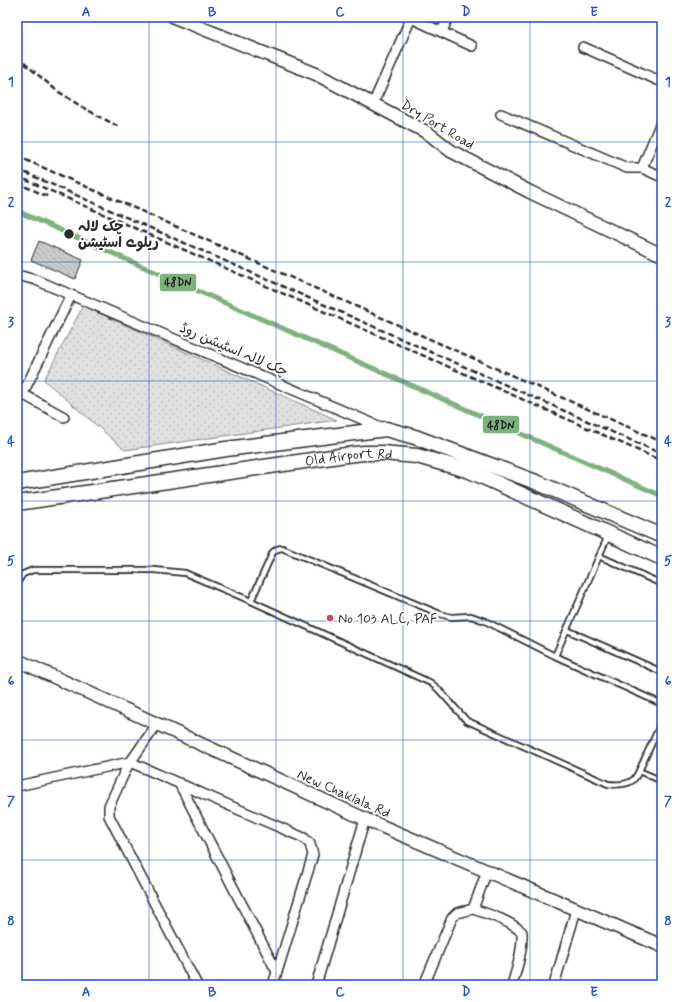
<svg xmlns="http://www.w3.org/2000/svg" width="679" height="1002" viewBox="0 0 679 1002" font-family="Mynerve,'Playpen Sans Arabic',sans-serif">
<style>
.grass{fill:url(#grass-dots);stroke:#868686}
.building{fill:url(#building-back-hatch);stroke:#2b2b2b}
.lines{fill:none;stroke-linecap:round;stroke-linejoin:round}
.lane-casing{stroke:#2b2b2b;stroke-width:8}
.street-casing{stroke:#2b2b2b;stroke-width:12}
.secondary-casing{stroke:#2b2b2b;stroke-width:15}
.primary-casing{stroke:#2b2b2b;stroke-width:17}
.lane{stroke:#fff;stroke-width:4.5}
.street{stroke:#fff;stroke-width:9}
.secondary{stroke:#fff;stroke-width:12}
.primary{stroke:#fff;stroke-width:14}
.rail{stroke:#2b2b2b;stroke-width:2.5;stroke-dasharray:6 3;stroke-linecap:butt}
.rail-1-casing{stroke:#fff;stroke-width:8}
.rail-1{stroke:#7fb17f;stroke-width:5}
.grid{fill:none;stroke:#1d4ed8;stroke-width:1;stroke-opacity:0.55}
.stop-dot{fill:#2b2b2b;stroke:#fff;stroke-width:1.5}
.poi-dot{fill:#d1495b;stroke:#fff;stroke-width:1.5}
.labels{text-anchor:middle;stroke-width:4;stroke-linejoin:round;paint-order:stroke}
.street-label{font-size:14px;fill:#2b2b2b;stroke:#fff}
.stop-label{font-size:14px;font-weight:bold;fill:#2b2b2b;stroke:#fff;text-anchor:start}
.poi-label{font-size:14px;fill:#2b2b2b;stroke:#fff;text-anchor:start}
.line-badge{stroke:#fff;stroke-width:1.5}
.pale-badge-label{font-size:11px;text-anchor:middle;font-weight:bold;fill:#111}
.neatline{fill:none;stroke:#1d4ed8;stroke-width:1.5}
.grid-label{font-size:13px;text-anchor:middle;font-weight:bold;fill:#1d4ed8}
</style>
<defs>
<pattern id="grass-dots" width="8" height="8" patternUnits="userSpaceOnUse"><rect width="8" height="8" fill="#e0e0e0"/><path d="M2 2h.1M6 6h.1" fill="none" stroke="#c0c0c0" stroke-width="1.8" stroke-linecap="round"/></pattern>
<pattern id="building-back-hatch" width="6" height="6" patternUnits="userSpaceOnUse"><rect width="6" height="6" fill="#cbcbcb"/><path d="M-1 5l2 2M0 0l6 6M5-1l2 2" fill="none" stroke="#aeaeae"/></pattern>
</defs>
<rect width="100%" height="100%" fill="#fff"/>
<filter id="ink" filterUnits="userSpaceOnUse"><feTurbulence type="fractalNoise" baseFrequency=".025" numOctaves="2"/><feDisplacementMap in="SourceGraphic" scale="8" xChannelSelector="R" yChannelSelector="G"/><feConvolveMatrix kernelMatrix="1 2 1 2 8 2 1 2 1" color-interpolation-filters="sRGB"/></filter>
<g filter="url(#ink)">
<path class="grass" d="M 83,306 L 337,420 L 125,450 L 44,380 Z"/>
<path class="building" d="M 39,241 L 83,260 L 75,279 L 31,260 Z"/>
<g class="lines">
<g class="lane-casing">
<path id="lane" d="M 608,536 L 555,656 L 662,704
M 599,556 L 662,584
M 17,583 L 23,574 L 33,570 L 154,570 L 185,573 L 251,601 L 273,552 L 277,549 L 282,548 L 440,614 L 451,617 L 471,616 L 485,621 L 555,656
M 251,601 L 431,683 L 438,689 L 467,721 L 472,723 L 608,784 C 615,785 629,785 634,779 C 636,777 638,773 639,771
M 567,630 L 662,672
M 662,721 L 639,771 L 662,781"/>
</g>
<g class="street-casing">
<path id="street" d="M 409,17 L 472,46
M 442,32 L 448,17
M 583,47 L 662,82
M 373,104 L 411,18
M 501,114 L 627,168 L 642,168 L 662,177
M 642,168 L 662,120
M 17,275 L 36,280 L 383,428
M 17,391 L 64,417
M 23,393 L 71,295
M 157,724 L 127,767 L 109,806 L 109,816 L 197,985
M 179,783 L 277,972
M 17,786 L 130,762 L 304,838 L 310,844 L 313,855 L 273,985
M 473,909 C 491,915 508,920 522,932 C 523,950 517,968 512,985
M 316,985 L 365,819
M 424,985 L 452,918 L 457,913 L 473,909 L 487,871
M 554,985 L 576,910"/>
</g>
<g class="secondary-casing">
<path id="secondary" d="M 174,17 L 316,74 L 428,133 L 451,151 L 530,192 L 662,255
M 17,660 L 365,819 L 662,946"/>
</g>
<g class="primary-casing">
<g id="primary">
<path d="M 17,483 L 226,449 L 386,429 L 415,437 L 536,482 L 662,536"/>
<path id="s1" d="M 17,503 L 346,455 L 364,453 L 382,453 L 417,456 L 470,471 L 662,558"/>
</g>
</g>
<use href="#lane" class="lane"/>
<use href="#street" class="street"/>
<use href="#secondary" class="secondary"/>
<use href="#primary" class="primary"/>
<path class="rail" d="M 17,57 L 56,90 L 82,107 L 119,127
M 17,156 L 662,442
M 17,169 L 662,454
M 17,176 L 662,461
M 17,183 L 49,197"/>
<g class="rail-1-casing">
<path id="rail-1" d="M 17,211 L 662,496"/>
</g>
<use href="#rail-1" class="rail-1"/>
</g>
</g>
<path class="grid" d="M 149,17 L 149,985M 276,17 L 276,985M 403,17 L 403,985M 530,17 L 530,985M 17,142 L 662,142M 17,262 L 662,262M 17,381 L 662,381M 17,501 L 662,501M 17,621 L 662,621M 17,740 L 662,740M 17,860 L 662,860"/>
<circle class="stop-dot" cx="69" cy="234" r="5.5"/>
<circle class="poi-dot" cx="330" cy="618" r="4"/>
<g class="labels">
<g class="street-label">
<text transform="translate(438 124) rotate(31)" y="5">Dry Port Road</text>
<text transform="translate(234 349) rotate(23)" y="5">چک لالہ اسٹیشن روڈ</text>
<text dy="5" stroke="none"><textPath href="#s1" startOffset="335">Old Airport Rd</textPath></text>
<text transform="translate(344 793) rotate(24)" y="5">New Chaklala Rd</text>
</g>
<g class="stop-label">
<text x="78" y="231">چک لالہ<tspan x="78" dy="16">ریلوے اسٹیشن</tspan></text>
</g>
<g class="poi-label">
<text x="338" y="623">No 103 ALC, PAF</text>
</g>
</g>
<g class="line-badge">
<rect x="159" y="273" width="38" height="19" rx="4" fill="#7fb17f"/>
<rect x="482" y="415" width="38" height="19" rx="4" fill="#7fb17f"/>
</g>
<g class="pale-badge-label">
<text x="178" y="286">48DN</text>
<text x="501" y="429">48DN</text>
</g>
<rect width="679" height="1002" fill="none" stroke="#fff" stroke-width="44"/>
<rect x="22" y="22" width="635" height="958" class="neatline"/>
<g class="grid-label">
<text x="86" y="16">A</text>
<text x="212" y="16">B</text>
<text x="340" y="16">C</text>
<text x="466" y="16">D</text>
<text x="594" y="16">E</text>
<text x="11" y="86">1</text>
<text x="668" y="86">1</text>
<text x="11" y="206">2</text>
<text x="668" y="206">2</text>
<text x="11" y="326">3</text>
<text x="668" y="326">3</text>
<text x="11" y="446">4</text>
<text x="668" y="446">4</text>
<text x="11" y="565">5</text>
<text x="668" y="565">5</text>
<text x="11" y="685">6</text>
<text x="668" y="685">6</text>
<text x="11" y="805">7</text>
<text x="668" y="805">7</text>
<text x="11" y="925">8</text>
<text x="668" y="925">8</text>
<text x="86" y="996">A</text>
<text x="212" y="996">B</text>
<text x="340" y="996">C</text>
<text x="466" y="996">D</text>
<text x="594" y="996">E</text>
</g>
</svg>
